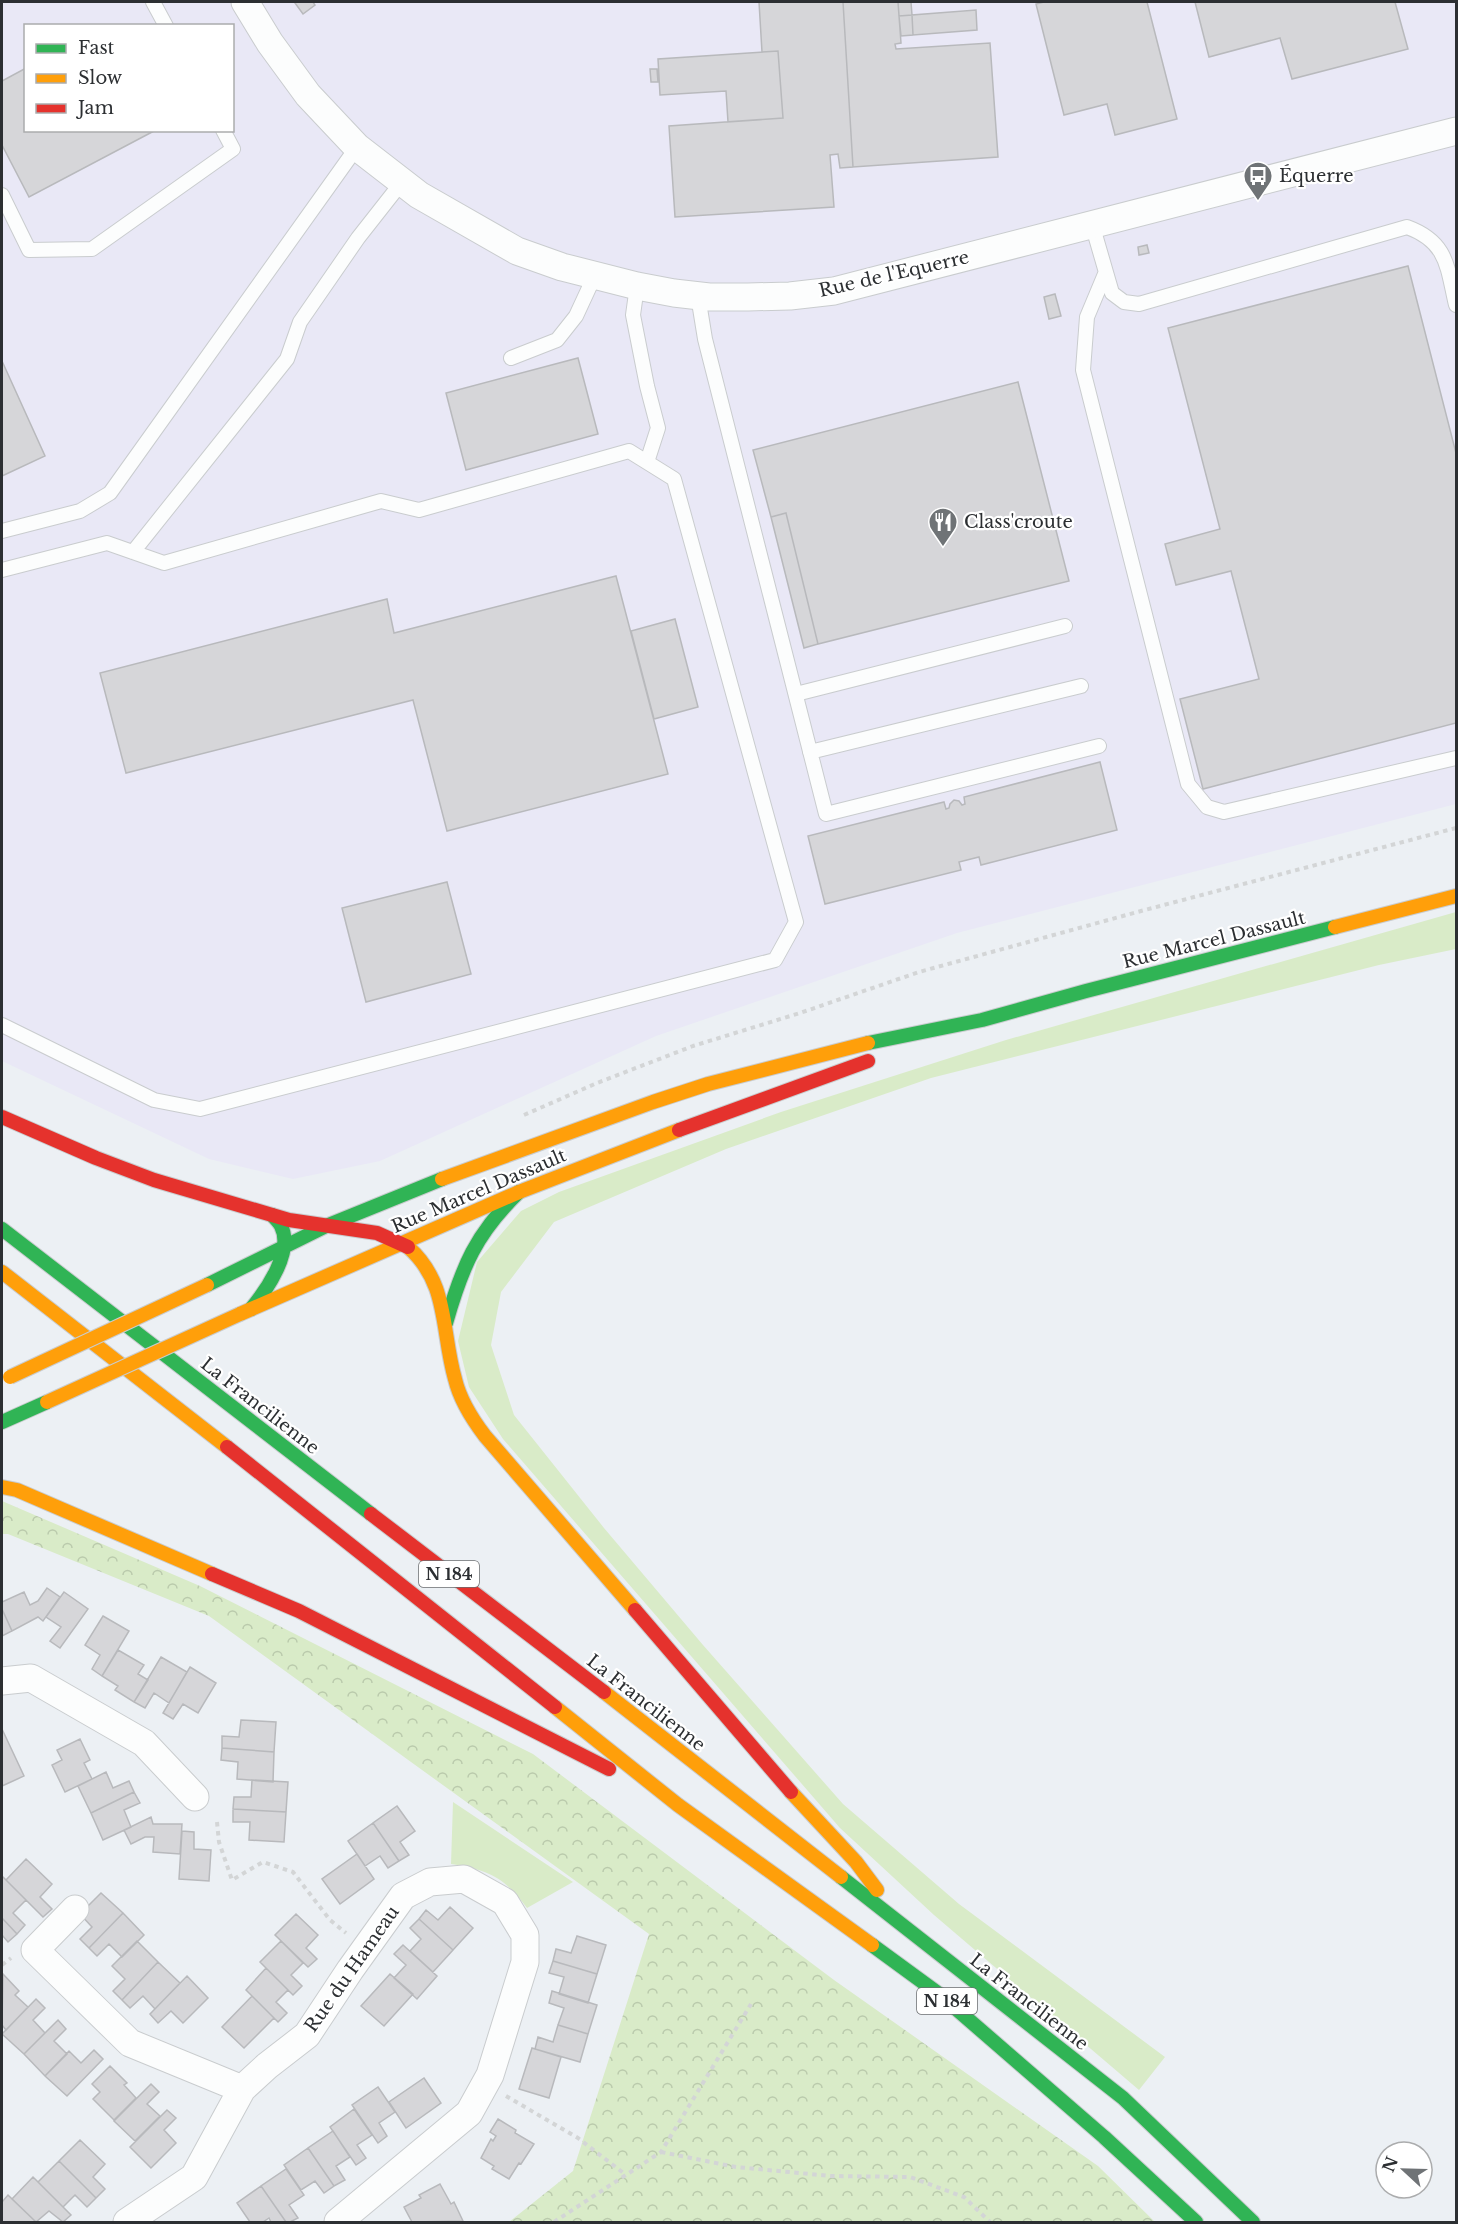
<svg xmlns="http://www.w3.org/2000/svg" width="1458" height="2224" viewBox="0 0 1458 2224" font-family="'Libre Baskerville',serif">
<style>
.industrial{fill:#e9e8f6;fill-rule:evenodd}
.green{fill:#d9ebc8}
.forest{fill:url(#forest-crowns)}
.building{fill:#d6d6d9;stroke:#b8b9bc;stroke-width:1.5}
.lines{fill:none;stroke-linecap:round;stroke-linejoin:round}
.lane-casing{stroke:#c9ccce;stroke-width:16}
.street-casing{stroke:#c9ccce;stroke-width:29}
.fast-casing{stroke:#c9ccce;stroke-width:16}
.slow-casing{stroke:#c9ccce;stroke-width:16}
.jam-casing{stroke:#c9ccce;stroke-width:16}
.path{stroke:#d3d5d6;stroke-width:4;stroke-dasharray:4.5 4.5;stroke-linecap:butt}
.lane{stroke:#fcfdfd;stroke-width:14}
.street{stroke:#fcfdfd;stroke-width:27}
.fast{stroke:#30b455;stroke-width:14}
.slow{stroke:#ff9f0a;stroke-width:14}
.jam{stroke:#e5322d;stroke-width:14}
.slow-bridge-casing{stroke:#c9ccce;stroke-width:16;stroke-linecap:butt}
.slow-bridge{stroke:#ff9f0a;stroke-width:14}
.labels{text-anchor:middle;stroke-width:4.5;stroke-linejoin:round;paint-order:stroke}
.shield{fill:#fff;stroke:#6b6d70;stroke-width:1.5}
.shield-label{font-size:16px;font-weight:bold;fill:#2c2f32}
.poi-label{font-size:18px;fill:#2c2f32;stroke:#fff;text-anchor:start}
.street-label{font-size:18px;fill:#2c2f32;stroke:#fff}
</style>
<defs>
<pattern id="forest-crowns" width="20" height="18" patternUnits="userSpaceOnUse" patternTransform="scale(1.5)"><rect width="20" height="18" fill="#d9ebc8"/><path d="M2 6a3 3 0 1 1 6 0M12 15a3 3 0 1 1 6 0" fill="none" stroke="#bacaac"/></pattern>
</defs>
<rect width="100%" height="100%" fill="#ecf0f4"/>
<path class="industrial" d="M 2,2 L 1456,2 L 1456,804 L 957,933 L 656,1036 L 380,1161 L 293,1179 L 209,1159 L 2,1061 ZM 26,26 L 232,26 L 232,130 L 26,130 Z"/>
<path class="green" d="M 1456,912 L 1456,949 L 1379,965 L 931,1078 L 726,1149 L 554,1222 L 501,1292 L 491,1345 L 514,1415 L 604,1528 L 703,1645 L 843,1804 L 959,1904 L 1165,2057 L 1139,2090 L 934,1915 L 840,1828 L 503,1439 L 469,1387 L 458,1341 L 477,1262 L 521,1211 L 559,1192 L 781,1112 L 1006,1040 Z
M 453,1802 L 573,1882 L 527,1908 C 504,1877 489,1870 451,1864 Z"/>
<path class="forest" d="M 2,1501 L 200,1586 L 533,1754 L 834,1980 L 1098,2166 L 1155,2222 L 509,2222 L 573,2171 L 649,1934 L 209,1616 L 8,1534 L 2,1534 Z"/>
<path class="building" d="M 297,2 L 313,2 L 315,5 L 303,14 L 295,3 Z
M 759,2 L 843,2 L 853,167 L 840,168 L 838,154 L 830,155 L 834,207 L 675,217 L 669,126 L 783,118 L 778,51 L 762,52 Z
M 843,2 L 898,2 L 901,43 L 895,44 L 896,49 L 990,43 L 998,157 L 853,167 Z
M 898,2 L 911,2 L 912,15 L 899,16 Z
M 1044,2 L 1147,2 L 1177,119 L 1115,135 L 1107,104 L 1064,115 L 1036,4 Z
M 1195,2 L 1395,2 L 1408,49 L 1292,79 L 1280,38 L 1209,57 Z
M 976,10 L 977,30 L 913,35 L 912,15 Z
M 912,15 L 913,35 L 901,36 L 899,16 Z
M 778,51 L 783,118 L 728,122 L 726,91 L 660,95 L 658,59 Z
M 26,68 L 26,130 L 154,131 L 29,197 L 2,145 L 2,81 Z
M 650,69 L 657,69 L 658,82 L 651,82 Z
M 1147,245 L 1149,253 L 1139,255 L 1138,247 Z
M 1408,266 L 1456,453 L 1456,723 L 1203,789 L 1180,699 L 1259,679 L 1231,571 L 1176,585 L 1165,544 L 1220,529 L 1168,328 Z
M 1055,294 L 1061,316 L 1049,319 L 1044,297 Z
M 578,358 L 598,434 L 466,470 L 446,393 Z
M 2,361 L 45,456 L 2,476 Z
M 1018,382 L 1069,581 L 818,644 L 786,513 L 771,517 L 753,450 Z
M 786,513 L 818,644 L 804,648 L 771,517 Z
M 616,576 L 668,774 L 447,831 L 413,700 L 126,773 L 100,673 L 387,599 L 394,633 Z
M 675,619 L 698,707 L 654,719 L 631,631 Z
M 1100,762 L 1117,830 L 981,865 L 979,857 L 959,862 L 961,870 L 825,904 L 808,836 L 944,802 L 946,809 L 949,808 L 950,804 L 954,800 L 959,801 L 962,805 L 965,804 L 964,797 Z
M 447,882 L 471,974 L 366,1002 L 342,908 Z
M 47,1588 L 60,1597 L 43,1621 L 38,1617 L 12,1631 L 2,1609 L 2,1602 L 24,1592 L 30,1605 L 38,1601 Z
M 64,1592 L 88,1609 L 60,1648 L 50,1641 L 61,1627 L 46,1617 Z
M 2,1609 L 12,1631 L 2,1636 Z
M 103,1616 L 129,1631 L 102,1676 L 92,1669 L 100,1655 L 85,1645 Z
M 118,1650 L 144,1665 L 138,1674 L 148,1680 L 134,1702 L 115,1690 L 118,1686 L 102,1676 Z
M 161,1657 L 187,1672 L 169,1703 L 154,1693 L 145,1708 L 134,1702 Z
M 190,1667 L 216,1683 L 198,1713 L 183,1704 L 173,1719 L 163,1713 Z
M 241,1720 L 276,1722 L 274,1752 L 222,1748 L 222,1736 L 239,1737 Z
M 2,1729 L 24,1776 L 2,1786 Z
M 80,1739 L 90,1760 L 84,1763 L 92,1779 L 65,1792 L 52,1765 L 62,1760 L 57,1750 Z
M 222,1748 L 274,1752 L 273,1782 L 237,1779 L 238,1762 L 221,1760 Z
M 106,1772 L 113,1788 L 129,1781 L 134,1792 L 91,1813 L 78,1786 Z
M 252,1780 L 288,1782 L 286,1812 L 233,1809 L 234,1797 L 251,1797 Z
M 134,1792 L 140,1803 L 124,1810 L 131,1827 L 103,1840 L 91,1813 Z
M 397,1806 L 415,1831 L 400,1842 L 409,1855 L 399,1861 L 373,1823 Z
M 233,1809 L 286,1812 L 284,1842 L 249,1840 L 250,1822 L 233,1822 Z
M 151,1817 L 153,1824 L 182,1824 L 180,1854 L 153,1852 L 154,1837 L 145,1837 L 131,1844 L 124,1830 Z
M 373,1823 L 399,1861 L 388,1868 L 380,1856 L 365,1866 L 348,1841 Z
M 182,1831 L 194,1832 L 194,1849 L 211,1850 L 209,1881 L 179,1879 Z
M 357,1854 L 374,1879 L 340,1904 L 322,1879 Z
M 26,1859 L 52,1884 L 40,1897 L 52,1909 L 43,1917 L 6,1880 Z
M 2,1876 L 26,1900 L 13,1913 L 25,1925 L 17,1934 L 2,1918 Z
M 101,1893 L 123,1913 L 89,1948 L 80,1939 L 92,1927 L 80,1914 Z
M 450,1907 L 473,1928 L 453,1950 L 419,1919 L 426,1910 L 438,1920 Z
M 123,1913 L 144,1935 L 122,1957 L 109,1944 L 97,1956 L 89,1948 Z
M 296,1914 L 318,1935 L 306,1948 L 317,1959 L 308,1967 L 275,1935 Z
M 2,1918 L 17,1934 L 8,1942 L 2,1935 Z
M 419,1919 L 453,1950 L 433,1972 L 410,1951 L 421,1939 L 410,1928 Z
M 577,1936 L 606,1945 L 597,1974 L 553,1961 L 556,1949 L 571,1953 Z
M 137,1941 L 158,1962 L 122,2000 L 113,1991 L 125,1979 L 112,1966 Z
M 281,1941 L 303,1963 L 291,1975 L 302,1986 L 293,1995 L 260,1962 Z
M 403,1945 L 437,1976 L 417,1999 L 394,1978 L 406,1965 L 394,1954 Z
M 553,1961 L 597,1974 L 588,2003 L 559,1994 L 564,1977 L 549,1973 Z
M 158,1962 L 180,1983 L 155,2009 L 143,1996 L 130,2008 L 122,2000 Z
M 266,1968 L 288,1990 L 276,2002 L 287,2013 L 278,2022 L 246,1990 Z
M 3,1974 L 19,1991 L 15,1995 L 28,2007 L 6,2030 L 2,2025 Z
M 390,1974 L 413,1994 L 384,2026 L 361,2006 Z
M 187,1976 L 208,1998 L 183,2023 L 171,2011 L 158,2023 L 150,2014 Z
M 552,1991 L 597,2005 L 588,2034 L 558,2025 L 564,2008 L 549,2003 Z
M 252,1996 L 274,2018 L 244,2048 L 222,2027 Z
M 36,1999 L 45,2008 L 33,2020 L 45,2033 L 24,2054 L 2,2034 Z
M 58,2020 L 66,2029 L 54,2041 L 67,2054 L 45,2076 L 24,2054 Z
M 558,2025 L 588,2034 L 580,2062 L 535,2049 L 538,2037 L 553,2042 Z
M 532,2048 L 561,2057 L 549,2098 L 519,2089 Z
M 94,2050 L 103,2059 L 67,2096 L 45,2076 L 69,2051 L 81,2063 Z
M 110,2066 L 127,2083 L 124,2085 L 136,2098 L 114,2120 L 93,2099 L 100,2092 L 92,2084 Z
M 424,2078 L 441,2103 L 406,2128 L 389,2102 Z
M 151,2084 L 159,2092 L 147,2104 L 160,2116 L 135,2141 L 114,2121 Z
M 378,2087 L 395,2112 L 379,2123 L 387,2136 L 378,2143 L 352,2105 Z
M 354,2109 L 372,2135 L 357,2145 L 366,2158 L 356,2165 L 330,2127 Z
M 167,2110 L 176,2118 L 164,2130 L 176,2143 L 151,2168 L 130,2147 Z
M 498,2119 L 516,2130 L 515,2133 L 534,2144 L 521,2164 L 519,2163 L 509,2179 L 492,2169 L 494,2166 L 481,2158 L 491,2139 L 493,2141 L 496,2136 L 490,2132 Z
M 333,2131 L 350,2157 L 336,2166 L 345,2180 L 334,2186 L 308,2148 Z
M 80,2140 L 105,2164 L 93,2177 L 105,2189 L 96,2198 L 59,2161 Z
M 308,2148 L 334,2186 L 324,2193 L 315,2181 L 301,2190 L 284,2165 Z
M 59,2161 L 96,2198 L 87,2207 L 75,2195 L 63,2207 L 38,2182 Z
M 286,2169 L 304,2195 L 289,2205 L 298,2218 L 290,2222 L 286,2222 L 261,2186 Z
M 33,2177 L 71,2215 L 63,2222 L 49,2211 L 36,2222 L 12,2199 Z
M 440,2184 L 451,2204 L 454,2202 L 463,2221 L 412,2222 L 404,2207 L 421,2198 L 419,2195 Z
M 261,2186 L 286,2222 L 271,2222 L 269,2218 L 263,2222 L 250,2222 L 237,2203 Z
M 8,2195 L 9,2196 L 36,2222 L 2,2222 L 2,2202 Z"/>
<g class="lines">
<g class="lane-casing">
<path id="lane" d="M 153,2 L 166,26
M 2,195 L 29,250 L 92,249 L 233,149 L 223,130
M 1092,224 L 1112,293 L 1124,302 L 1139,304 L 1407,227 C 1448,242 1447,267 1456,305
M 1105,274 L 1087,317 L 1083,370 L 1188,784 L 1207,807 L 1224,812 L 1456,758
M 637,286 L 633,315 L 647,386 L 658,428 L 647,462
M 698,296 L 705,339 L 826,814 L 1099,746
M 511,358 L 557,340 L 576,316 L 595,275
M 2,531 L 80,511 L 110,493 L 357,147
M 133,552 L 287,359 L 300,322 L 358,238 L 402,182
M 2,570 L 107,543 L 164,563 L 381,501 L 419,510 L 629,451 L 674,479 L 796,922 L 775,960 L 200,1109 L 154,1100 L 2,1025
M 796,694 L 1065,626
M 810,752 L 1081,686"/>
</g>
<g class="street-casing">
<path id="street" d="M 245,2 L 270,43 L 308,95 L 357,147 L 419,195 L 517,251 L 562,267 L 637,286 L 674,293 L 709,297 L 748,297 L 790,296 L 834,291 L 1456,131
M 2,1681 L 31,1678 L 144,1743 L 195,1797
M 75,1909 L 35,1950 L 130,2043 L 242,2089
M 127,2222 L 194,2177 L 242,2089 L 267,2066 L 307,2035 L 350,1970 L 403,1896 L 430,1882 L 464,1879 L 505,1902 L 525,1935 L 525,1962 L 490,2075 L 469,2113 L 338,2222"/>
</g>
<g class="fast-casing">
<path id="fast" d="M 868,1043 L 982,1020 L 1086,991 L 1335,927
M 2,1229 L 371,1514
M 207,1285 L 326,1226 L 442,1179
M 251,1309 C 266,1291 294,1251 281,1226 C 279,1222 275,1218 272,1215
M 446,1323 C 462,1267 476,1233 519,1192
M 2,1422 L 47,1402
M 841,1877 L 1123,2098 L 1253,2222
M 872,1945 L 939,1994 L 1104,2137 L 1196,2222"/>
</g>
<g class="slow-casing">
<path id="slow" d="M 1335,927 L 1456,896
M 442,1179 L 653,1102 L 708,1084 L 868,1043
M 408,1247 C 449,1283 441,1330 455,1379 C 460,1400 472,1419 485,1436 L 635,1610
M 2,1272 L 227,1447
M 240,1314 L 519,1192 L 679,1130
M 2,1487 L 17,1490 L 212,1574
M 604,1692 L 841,1877
M 555,1707 L 678,1805 L 872,1945
M 791,1792 L 856,1862 L 877,1890"/>
</g>
<g class="jam-casing">
<path id="jam" d="M 2,1117 L 96,1158 L 154,1180 L 289,1220 L 377,1233 L 408,1247
M 679,1130 L 868,1061
M 227,1447 L 555,1707
M 371,1514 L 604,1692
M 212,1574 L 299,1611 L 609,1769
M 635,1610 L 791,1792"/>
</g>
<path class="path" d="M 524,1115 L 597,1083 L 693,1046 L 800,1013 L 919,972 L 1141,911 L 1456,828
M 217,1822 L 219,1842 L 232,1880 L 263,1862 L 293,1872 L 330,1920 L 346,1933
M 2,1965 L 11,1958
M 506,2096 L 578,2138 L 626,2175
M 661,2152 L 736,2167 L 831,2176 L 910,2177 L 964,2197 L 990,2222
M 554,2222 L 661,2152 L 751,2004"/>
<use href="#lane" class="lane"/>
<use href="#street" class="street"/>
<use href="#fast" class="fast"/>
<use href="#slow" class="slow"/>
<use href="#jam" class="jam"/>
<g class="slow-bridge-casing">
<path id="slow-bridge" d="M 10,1377 L 207,1285
M 47,1402 L 240,1314"/>
</g>
<use href="#slow-bridge" class="slow-bridge"/>
</g>
<defs>
<g id="bus-pin" transform="scale(1.5)"><path d="M0 17L-7.5 6A9.5 9.5 0 1 1 7.5 6Z" fill="#6f7376" stroke="#fff"/><path d="M-5-6H5V4H4V6H2V4H-2V6H-4V4H-5ZM-3.5-4V0h7V-4ZM-3.5 1.2v1.5H-2V1.2ZM2 1.2v1.5H3.5V1.2Z" fill="#fff"/></g>
<g id="restaurant-pin" transform="scale(1.5)"><path d="M0 17L-7.5 6A9.5 9.5 0 1 1 7.5 6Z" fill="#6f7376" stroke="#fff"/><path d="M-5-6h1v4h1v-4h1v4h1v-4h1v5L-1.5 .5V6h-2V.5L-5-1ZM5-6V6H3V1.5H1.5Q1.5-4 5-6Z" fill="#fff"/></g>
</defs>
<g fill-rule="evenodd">
<use href="#bus-pin" x="1258" y="176"/>
<use href="#restaurant-pin" x="943" y="522"/>
</g>
<g class="labels">
<g class="shield">
<rect x="419" y="1561" width="60" height="26" rx="4.5"/>
<rect x="917" y="1988" width="60" height="26" rx="4.5"/>
</g>
<g class="shield-label">
<text x="449" y="1580">N 184</text>
<text x="947" y="2007">N 184</text>
</g>
<g class="poi-label">
<text x="1279" y="182">Équerre</text>
<text x="964" y="528">Class'croute</text>
</g>
<g class="street-label">
<text transform="translate(894 274) rotate(-13)" y="6">Rue de l'Equerre</text>
<text transform="translate(1214 940) rotate(-14)" y="6">Rue Marcel Dassault</text>
<text transform="translate(479 1191) rotate(-23)" y="6">Rue Marcel Dassault</text>
<text transform="translate(260 1406) rotate(38)" y="6">La Francilienne</text>
<text transform="translate(646 1703) rotate(38)" y="6">La Francilienne</text>
<text transform="translate(352 1969) rotate(-55)" y="6">Rue du Hameau</text>
<text transform="translate(1029 2002) rotate(38)" y="6">La Francilienne</text>
</g>
</g>
<rect width="1458" height="2224" fill="none" stroke="#2c2f32" stroke-width="6"/>
<rect x="24" y="24" width="210" height="108" fill="#ffffff" stroke="#abacad" stroke-width="1.5"/>
<rect x="36" y="44" width="30" height="9" fill="#30b455" stroke="#abacad" stroke-width="1.5"/>
<text x="78" y="54" font-size="18" fill="#2c2f32">Fast</text>
<rect x="36" y="74" width="30" height="9" fill="#ff9f0a" stroke="#abacad" stroke-width="1.5"/>
<text x="78" y="84" font-size="18" fill="#2c2f32">Slow</text>
<rect x="36" y="104" width="30" height="9" fill="#e5322d" stroke="#abacad" stroke-width="1.5"/>
<text x="78" y="114" font-size="18" fill="#2c2f32">Jam</text>
<g transform="translate(1404 2170) rotate(292)"><circle r="28" fill="#ffffff" stroke="#abacad" stroke-width="1.5"/>
<path d="M0-4.5L10 22L0 15L-10 22Z" fill="#6f7376"/>
<text y="-9" font-size="16" font-weight="bold" text-anchor="middle" fill="#2c2f32">N</text>
</g>
</svg>
